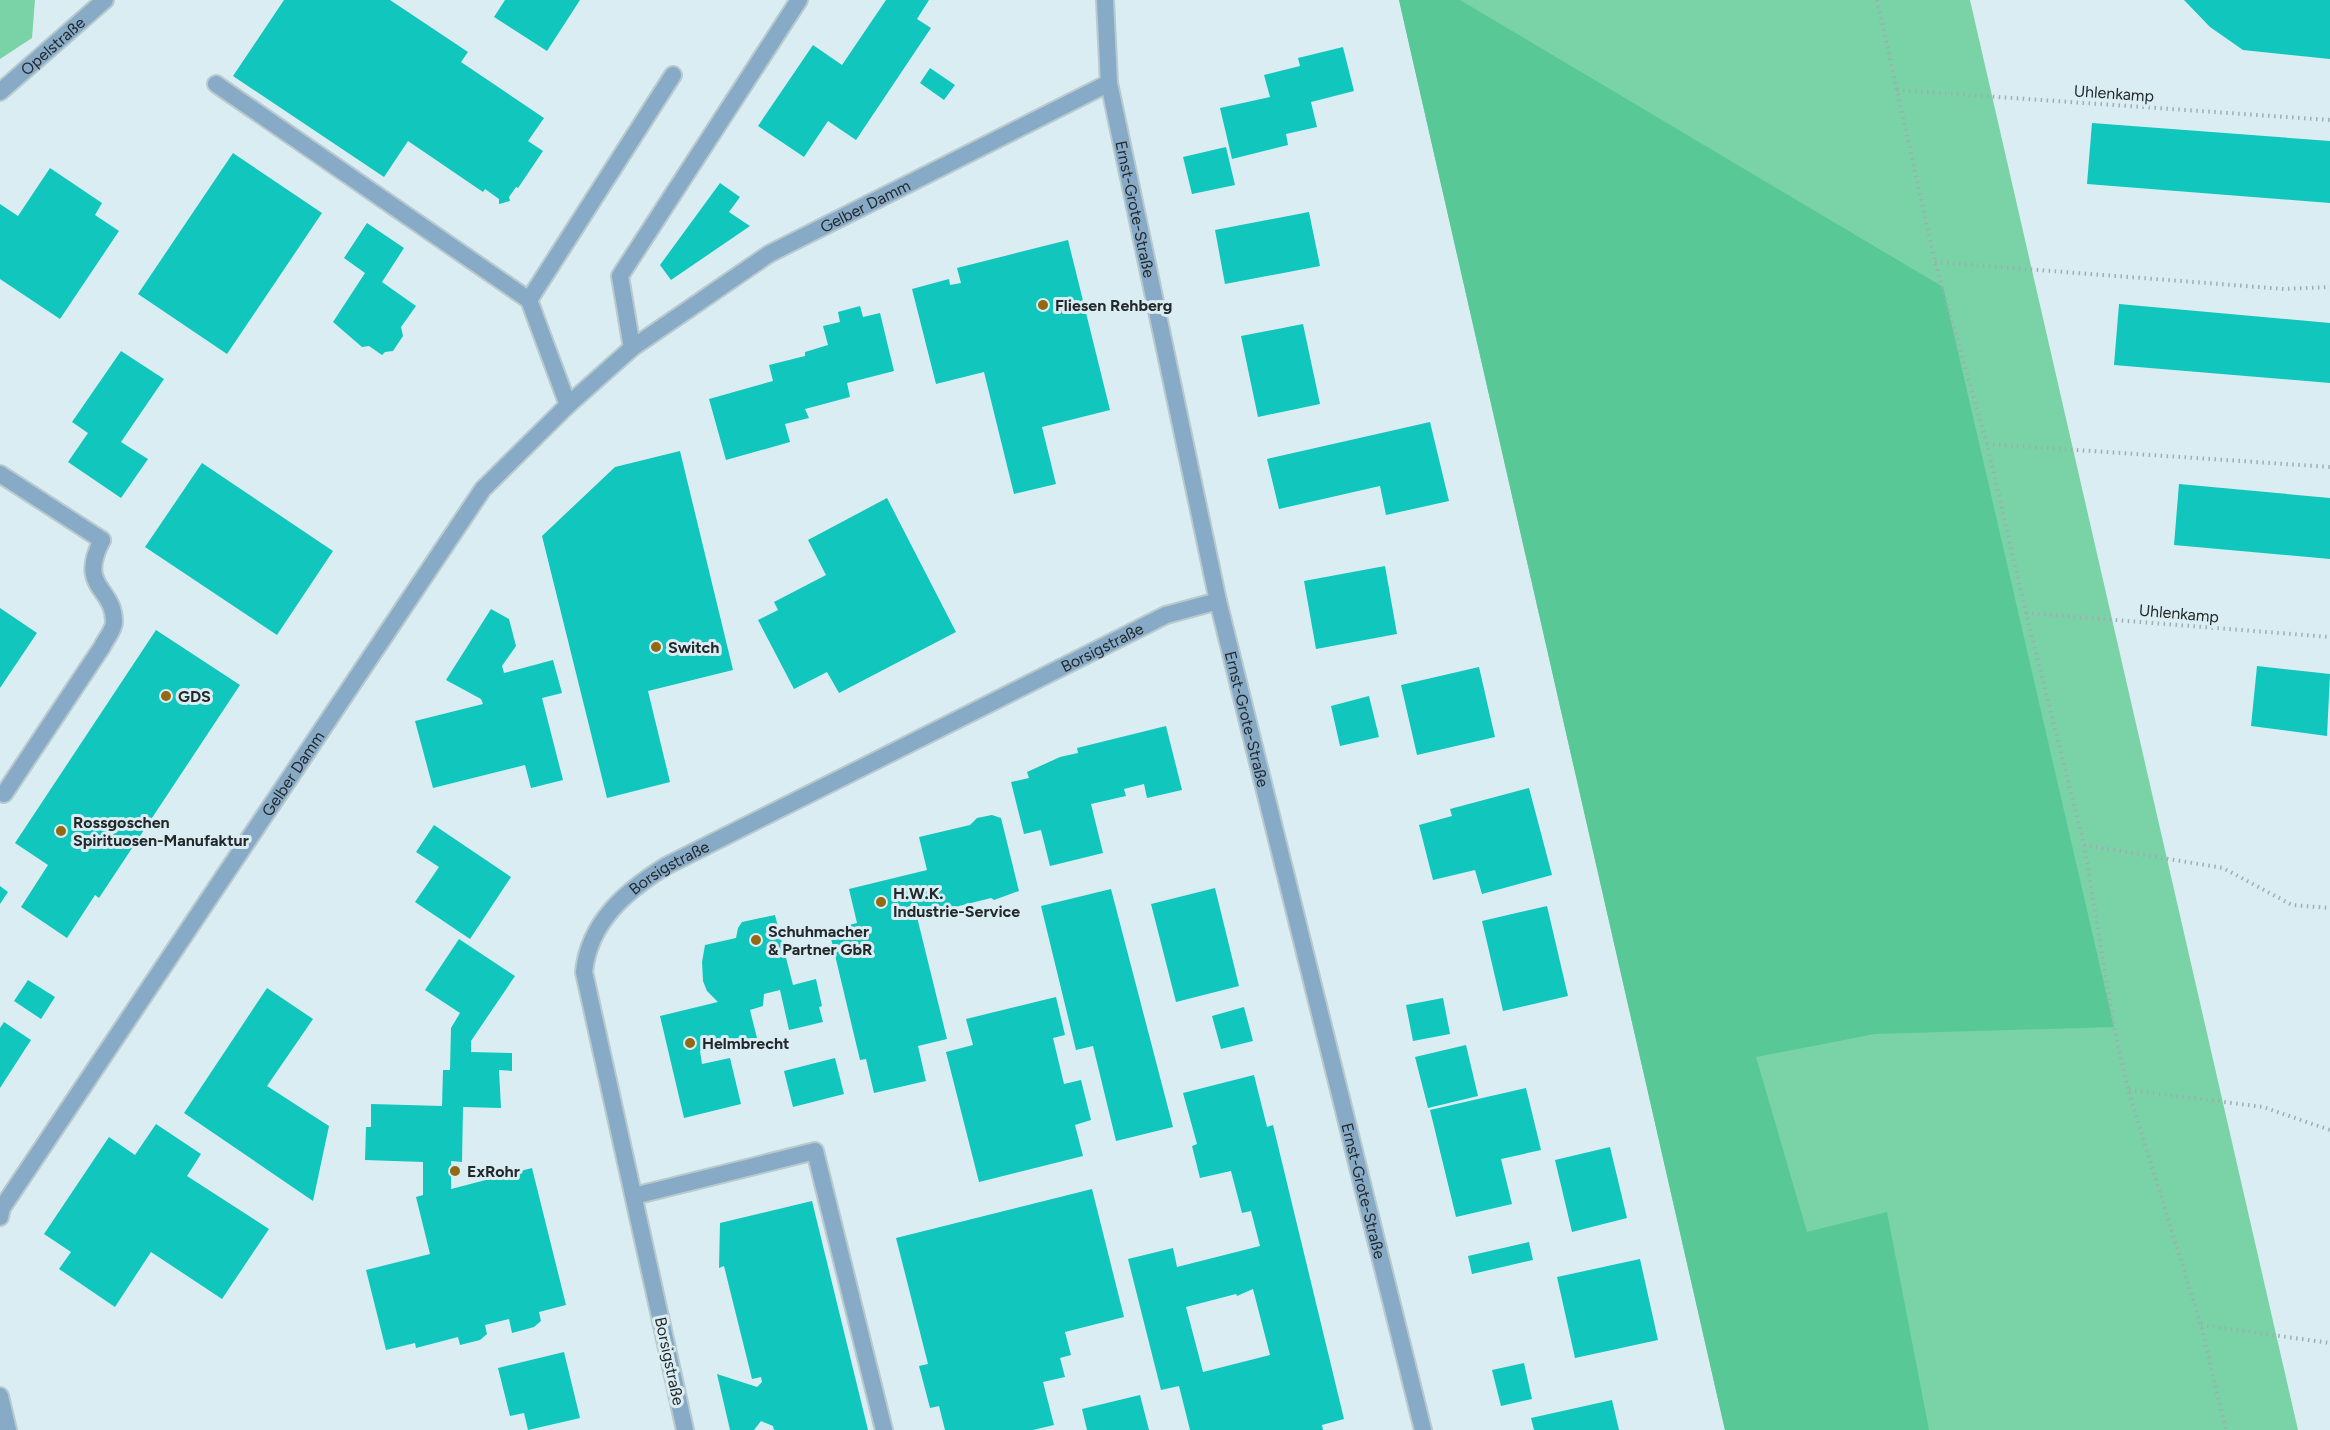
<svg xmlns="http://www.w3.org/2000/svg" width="2330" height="1430" viewBox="0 0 2330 1430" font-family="Figtree,sans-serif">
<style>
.green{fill:#7ad2a7}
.forest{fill:#57c896}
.building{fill:#10c6bd;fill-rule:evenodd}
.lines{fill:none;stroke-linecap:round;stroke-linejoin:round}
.service-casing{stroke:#b9cace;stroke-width:20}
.minor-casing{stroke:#b9cace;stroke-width:20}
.path{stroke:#9faeb2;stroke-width:4;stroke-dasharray:1.5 4.5;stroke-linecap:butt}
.service{stroke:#87aac7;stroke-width:16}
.minor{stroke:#87aac7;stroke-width:16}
.poi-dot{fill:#936913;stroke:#daedf2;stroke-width:2}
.labels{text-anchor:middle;stroke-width:6;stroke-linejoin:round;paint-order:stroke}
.street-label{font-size:16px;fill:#23292b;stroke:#daedf2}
.poi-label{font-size:16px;font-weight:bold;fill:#23292b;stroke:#daedf2;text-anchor:start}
</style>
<rect width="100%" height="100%" fill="#daedf2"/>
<path class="green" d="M 0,0 L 35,0 L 32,38 L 0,59 Z
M 1399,0 L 1970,0 L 2298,1430 L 1725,1430 Z"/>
<path class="forest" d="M 1399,0 L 1460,0 L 1943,287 L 2114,1027 L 1875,1034 L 1756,1057 L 1807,1232 L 1887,1212 L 1929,1430 L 1725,1430 Z"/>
<path class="building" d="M 284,0 L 390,0 L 468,52 L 461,62 L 544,118 L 528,141 L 543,151 L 518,188 L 516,187 L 509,197 L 510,201 L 499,204 L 499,199 L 485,189 L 483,192 L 408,141 L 384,177 L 233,76 Z
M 505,0 L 580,0 L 547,51 L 494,17 Z
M 886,0 L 929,0 L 917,19 L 931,28 L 856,140 L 828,121 L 804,157 L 758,126 L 813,45 L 842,65 Z
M 2184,0 L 2330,0 L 2330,59 L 2243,50 L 2210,27 Z
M 1343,47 L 1354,91 L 1311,102 L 1317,127 L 1286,134 L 1288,145 L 1232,159 L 1220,108 L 1270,97 L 1264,75 L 1300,66 L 1298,58 Z
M 930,68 L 955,85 L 944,100 L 920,83 Z
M 2092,123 L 2330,141 L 2330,203 L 2087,184 Z
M 1226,147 L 1235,185 L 1192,194 L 1183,157 Z
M 233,153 L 322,213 L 227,354 L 138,294 Z
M 50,168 L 102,203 L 95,215 L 119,231 L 60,319 L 0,279 L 0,204 L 18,216 Z
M 720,183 L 740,197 L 729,212 L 750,226 L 671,280 L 660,265 Z
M 1309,212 L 1320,266 L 1225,284 L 1215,230 Z
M 367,223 L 404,248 L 382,282 L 416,306 L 401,327 L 403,336 L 393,351 L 385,352 L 382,355 L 369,346 L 362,347 L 333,322 L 365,273 L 344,258 Z
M 1068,240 L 1110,410 L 1042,427 L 1056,484 L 1014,494 L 984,372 L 936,384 L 912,289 L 949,279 L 950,285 L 961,283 L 957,268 Z
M 2119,304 L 2330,323 L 2330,383 L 2114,365 Z
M 860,306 L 863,317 L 880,313 L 894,371 L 847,383 L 850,397 L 805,409 L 809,418 L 785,424 L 790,442 L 726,460 L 709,399 L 773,381 L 769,365 L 805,356 L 805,352 L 828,345 L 823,326 L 840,322 L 838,312 Z
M 1303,324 L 1320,404 L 1258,417 L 1241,336 Z
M 121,351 L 164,379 L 121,442 L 148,459 L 121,498 L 68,462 L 88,433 L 72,422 Z
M 1430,422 L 1449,501 L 1386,515 L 1380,486 L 1279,509 L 1267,459 Z
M 680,451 L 733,670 L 648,691 L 670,782 L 607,798 L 542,536 L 615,467 Z
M 202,463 L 333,551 L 277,635 L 145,547 Z
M 2179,484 L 2330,498 L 2330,559 L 2174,545 Z
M 887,498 L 956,632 L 839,693 L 827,672 L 794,689 L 758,620 L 778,610 L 774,602 L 826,575 L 808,540 Z
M 1385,566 L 1397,634 L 1316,649 L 1304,581 Z
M 0,608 L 37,633 L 0,688 Z
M 491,609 L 509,619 L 516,646 L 502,666 L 504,673 L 553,660 L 562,693 L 542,698 L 563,780 L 531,788 L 525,765 L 433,788 L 415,721 L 483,704 L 481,699 L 446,680 Z
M 156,630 L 240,685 L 99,898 L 95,895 L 67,938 L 21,907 L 48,865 L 15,843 Z
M 2257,666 L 2330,674 L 2327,736 L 2251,726 Z
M 1479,667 L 1495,737 L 1417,755 L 1401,685 Z
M 1369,696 L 1379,737 L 1340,746 L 1331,706 Z
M 1166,726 L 1182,790 L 1147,798 L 1144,784 L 1124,789 L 1126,796 L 1091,804 L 1103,853 L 1050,866 L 1041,830 L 1024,834 L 1011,782 L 1029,778 L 1027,772 L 1060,757 L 1078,753 L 1077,748 Z
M 1529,788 L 1552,875 L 1482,894 L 1475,870 L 1433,880 L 1419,825 L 1452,816 L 1450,809 Z
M 992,815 L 1001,818 L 1019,891 L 994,900 L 991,898 L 935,912 L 935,908 L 916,913 L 947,1039 L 918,1046 L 926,1081 L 874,1093 L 866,1059 L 860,1060 L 829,930 L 857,923 L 849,889 L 927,870 L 919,837 L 970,825 L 977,818 Z
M 434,825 L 511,877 L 470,939 L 415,902 L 439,867 L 416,852 Z
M 0,886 L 8,892 L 0,904 Z
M 1215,888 L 1239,986 L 1176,1002 L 1151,904 Z
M 1111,889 L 1173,1127 L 1116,1141 L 1093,1046 L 1076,1050 L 1041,906 Z
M 1547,906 L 1568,996 L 1503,1011 L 1482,921 Z
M 775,915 L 793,985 L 816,979 L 822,1006 L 819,1007 L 823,1022 L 789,1030 L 780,990 L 764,994 L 763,1006 L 750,1010 L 757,1038 L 700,1051 L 702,1064 L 730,1058 L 741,1104 L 684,1118 L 660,1016 L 718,1002 L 707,991 L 703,981 L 702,962 L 705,945 L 736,938 L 738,928 L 742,922 Z
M 459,939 L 515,976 L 471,1041 L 471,1052 L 512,1053 L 512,1071 L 499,1070 L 501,1108 L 463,1107 L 462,1162 L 451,1161 L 451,1189 L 532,1168 L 566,1305 L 539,1312 L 541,1321 L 534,1327 L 512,1333 L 509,1319 L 485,1325 L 487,1334 L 480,1340 L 460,1345 L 458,1337 L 416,1348 L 415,1343 L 386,1350 L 366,1270 L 430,1254 L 416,1197 L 423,1195 L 423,1162 L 365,1160 L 366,1127 L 371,1127 L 371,1104 L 442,1106 L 443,1070 L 450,1070 L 451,1028 L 460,1013 L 425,990 Z
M 28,980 L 55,997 L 41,1019 L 14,1001 Z
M 267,988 L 313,1019 L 267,1086 L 329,1126 L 313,1201 L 184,1113 Z
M 1056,997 L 1065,1035 L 1053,1038 L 1064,1084 L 1081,1080 L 1091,1120 L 1075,1125 L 1083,1156 L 979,1182 L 946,1052 L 973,1045 L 966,1019 Z
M 1443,998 L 1450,1034 L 1413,1041 L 1406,1005 Z
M 1244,1007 L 1253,1041 L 1221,1049 L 1212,1016 Z
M 4,1022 L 31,1040 L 0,1088 L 0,1028 Z
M 1466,1045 L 1478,1096 L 1428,1108 L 1415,1057 Z
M 835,1058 L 844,1094 L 793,1107 L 784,1071 Z
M 1254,1075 L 1267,1127 L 1273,1125 L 1344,1419 L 1322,1425 L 1323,1430 L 1190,1430 L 1179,1386 L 1161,1390 L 1128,1259 L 1173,1248 L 1177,1267 L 1260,1246 L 1251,1211 L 1242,1213 L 1231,1171 L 1200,1178 L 1192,1146 L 1197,1144 L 1183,1093 ZM 1253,1289 L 1270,1355 L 1203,1372 L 1186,1307 L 1236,1294 L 1237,1296 Z
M 1526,1088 L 1541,1150 L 1501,1159 L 1512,1204 L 1456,1217 L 1430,1110 Z
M 156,1124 L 201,1154 L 187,1176 L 269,1229 L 222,1299 L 151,1252 L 115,1307 L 59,1269 L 71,1252 L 44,1234 L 109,1137 L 135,1155 Z
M 1610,1147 L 1627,1218 L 1572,1232 L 1555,1160 Z
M 1092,1189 L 1124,1317 L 1065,1332 L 1071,1355 L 1060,1358 L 1065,1377 L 1043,1382 L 1054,1425 L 1033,1430 L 945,1430 L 939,1406 L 930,1408 L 919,1366 L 928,1364 L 896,1238 Z
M 812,1201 L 868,1430 L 774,1430 L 773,1426 L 761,1421 L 754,1430 L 730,1430 L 717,1374 L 757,1387 L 762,1382 L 761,1377 L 752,1379 L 724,1266 L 719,1268 L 720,1223 Z
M 1529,1242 L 1533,1260 L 1472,1274 L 1468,1256 Z
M 1640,1259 L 1658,1340 L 1575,1358 L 1557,1277 Z
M 564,1352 L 580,1418 L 528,1430 L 524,1413 L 510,1416 L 498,1368 Z
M 1524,1363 L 1532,1399 L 1501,1406 L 1492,1370 Z
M 1140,1395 L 1149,1430 L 1087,1430 L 1082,1409 Z
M 1612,1400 L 1619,1430 L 1534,1430 L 1531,1418 Z"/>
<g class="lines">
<g class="service-casing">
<path id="service" d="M 216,84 L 529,300
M 632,348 L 620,276 L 799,0
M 568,405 L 529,300 L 673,75
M 4,794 L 102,647 C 105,640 114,630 114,622 C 114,586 77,589 102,540
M 634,1196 L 815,1151 L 884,1430"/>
</g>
<g class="minor-casing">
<g id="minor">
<path id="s1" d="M 1105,0 L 1109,83 L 1218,601 L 1423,1430"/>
<path id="s2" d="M 0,92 L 105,0"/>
<path d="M 0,474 L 102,540"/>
<path id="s3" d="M 0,1217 L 2,1208 L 483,489 L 568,405 L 632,348 L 769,254 L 1109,83"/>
<path d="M 0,1396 L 8,1430"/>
<path id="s4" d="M 685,1430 L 584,972 C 589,922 626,891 666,866 L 1166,615 L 1218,601"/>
</g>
</g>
<path class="path" d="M 1877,0 L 1935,262 L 1987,444 L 2026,613 L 2084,845 L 2114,1027 L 2128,1090 L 2201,1325 L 2226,1430
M 1897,90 L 2330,120
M 1935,262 L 2284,289 L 2330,287
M 1987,444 L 2330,467
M 2026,613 L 2330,637
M 2084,845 L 2223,868 L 2292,905 L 2330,908
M 2129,1090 L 2263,1107 L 2330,1130
M 2201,1325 L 2330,1343"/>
<use href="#service" class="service"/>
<use href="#minor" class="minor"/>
</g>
<g class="poi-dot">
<circle cx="1043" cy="305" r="6"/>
<circle cx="656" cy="647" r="6"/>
<circle cx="166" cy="696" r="6"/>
<circle cx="61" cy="831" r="6"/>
<circle cx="881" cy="902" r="6"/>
<circle cx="756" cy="940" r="6"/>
<circle cx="690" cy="1043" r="6"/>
<circle cx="455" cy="1171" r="6"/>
</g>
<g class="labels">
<g class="street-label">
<text dy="6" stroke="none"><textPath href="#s2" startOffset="70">Opelstraße</textPath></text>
<text transform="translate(2114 93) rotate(4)" y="6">Uhlenkamp</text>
<text dy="6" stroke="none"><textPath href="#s3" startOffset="1353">Gelber Damm</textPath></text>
<text dy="6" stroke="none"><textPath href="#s1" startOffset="212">Ernst-Grote-Straße</textPath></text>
<text transform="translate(2179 613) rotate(5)" y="6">Uhlenkamp</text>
<text dy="6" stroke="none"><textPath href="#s4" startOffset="1096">Borsigstraße</textPath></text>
<text dy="6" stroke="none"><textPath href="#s1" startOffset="734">Ernst-Grote-Straße</textPath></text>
<text dy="6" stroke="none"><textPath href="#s3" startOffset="532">Gelber Damm</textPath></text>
<text dy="6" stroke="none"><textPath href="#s4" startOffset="610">Borsigstraße</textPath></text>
<text dy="6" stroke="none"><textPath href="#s1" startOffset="1220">Ernst-Grote-Straße</textPath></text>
<text transform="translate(670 1361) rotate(78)" y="6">Borsigstraße</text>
</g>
<g class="poi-label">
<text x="1055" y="311">Fliesen Rehberg</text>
<text x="668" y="653">Switch</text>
<text x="178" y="702">GDS</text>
<text x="73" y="828">Rossgoschen<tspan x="73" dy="18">Spirituosen-Manufaktur</tspan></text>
<text x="893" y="899">H.W.K.<tspan x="893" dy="18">Industrie-Service</tspan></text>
<text x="768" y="937">Schuhmacher<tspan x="768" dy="18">&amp; Partner GbR</tspan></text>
<text x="702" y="1049">Helmbrecht</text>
<text x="467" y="1177">ExRohr</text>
</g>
</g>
</svg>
